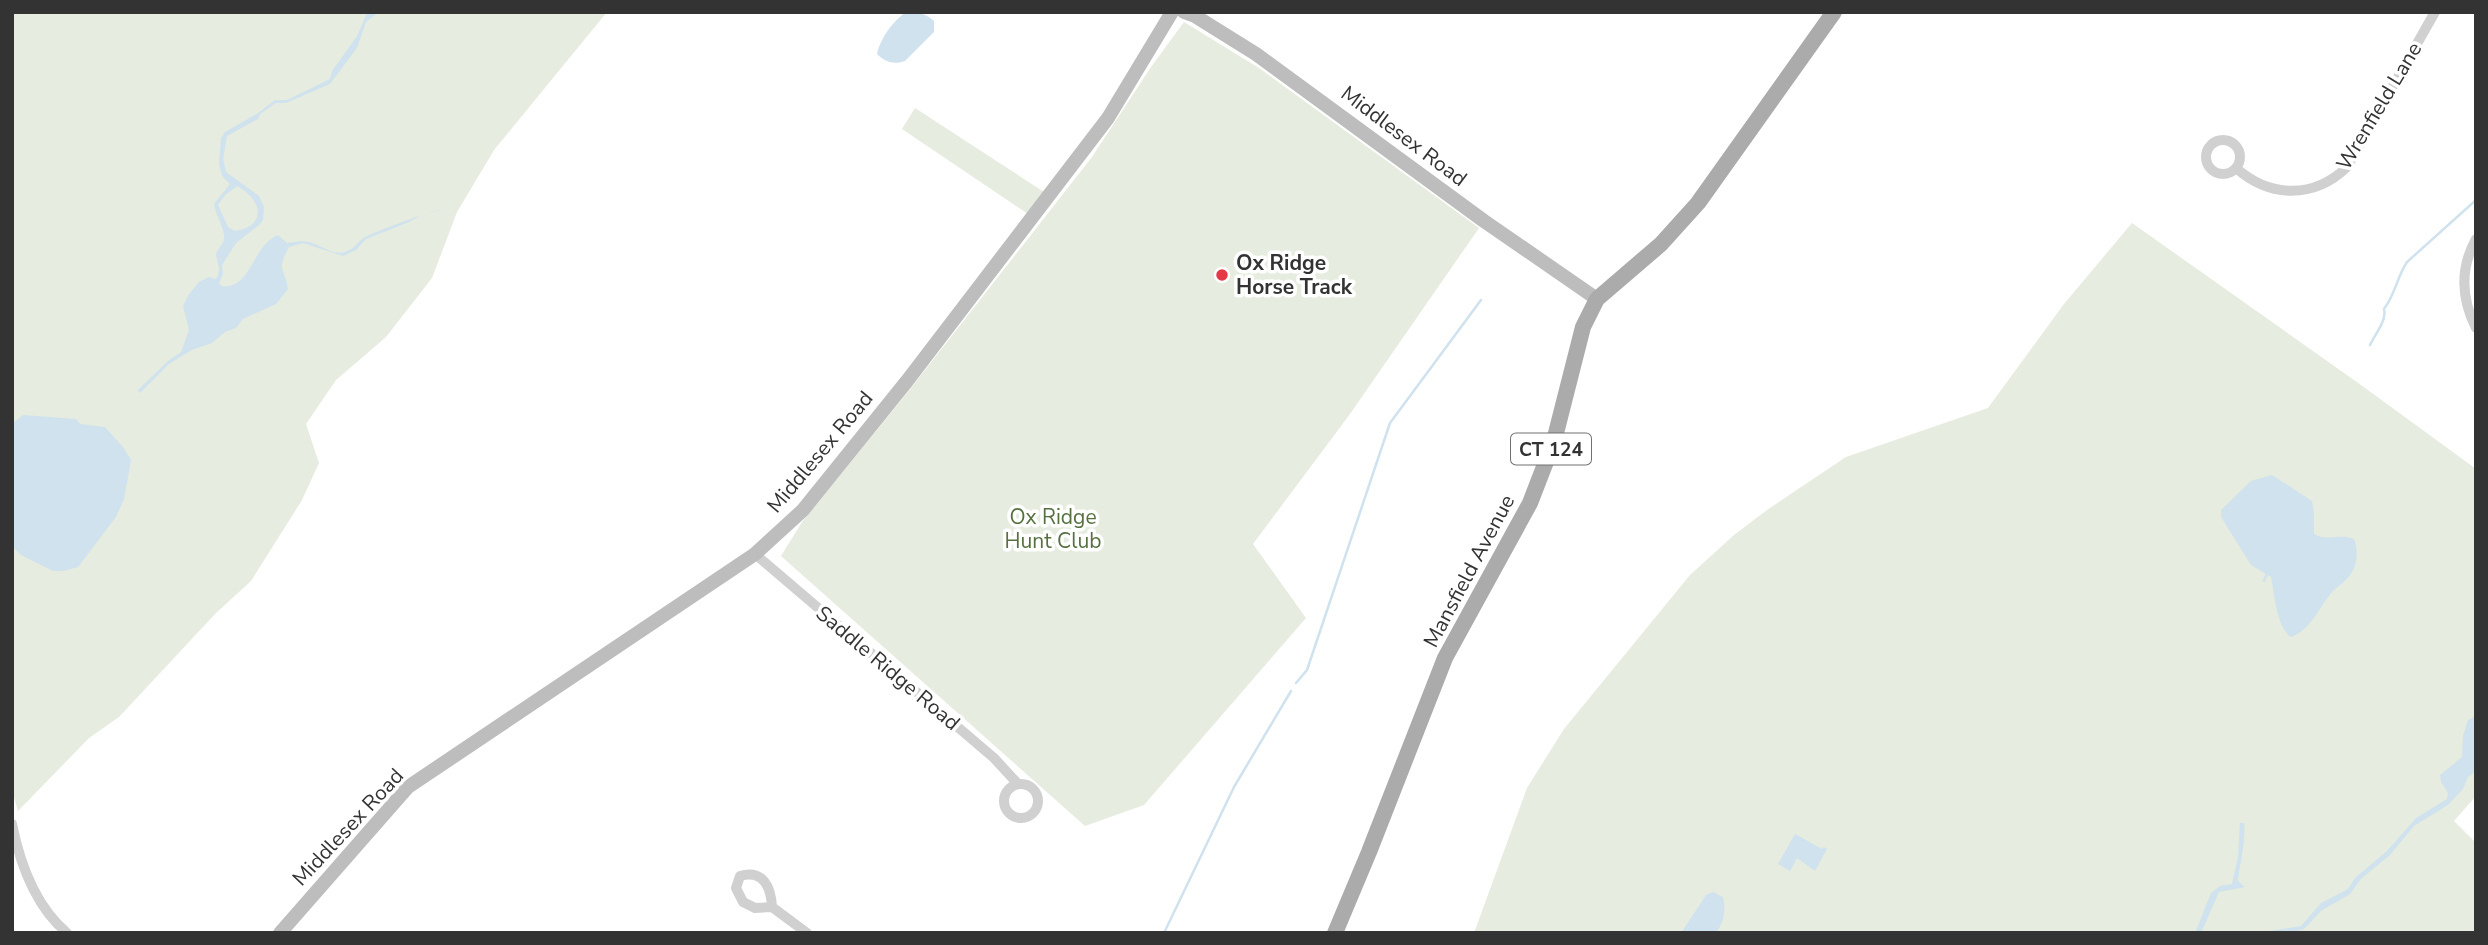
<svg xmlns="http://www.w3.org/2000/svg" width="2488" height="945" viewBox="0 0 2488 945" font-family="'Nunito Sans',sans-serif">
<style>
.green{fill:#e6ecdf}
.water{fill:#cfe2ee;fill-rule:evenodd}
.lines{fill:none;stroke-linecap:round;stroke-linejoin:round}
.stream{stroke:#cfe2ee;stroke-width:2.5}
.minor{stroke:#d0d0d0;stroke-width:10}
.secondary{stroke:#bdbdbd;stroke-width:14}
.primary{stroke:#ababab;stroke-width:16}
.poi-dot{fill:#e63946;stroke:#fff;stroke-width:2.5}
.labels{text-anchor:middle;stroke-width:7;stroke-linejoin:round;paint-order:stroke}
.shield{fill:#fff;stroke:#707070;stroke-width:2}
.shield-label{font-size:19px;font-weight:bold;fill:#333}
.street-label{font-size:21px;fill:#333;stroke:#fff}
.poi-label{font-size:21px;font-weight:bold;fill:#333;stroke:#fff;text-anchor:start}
.park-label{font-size:21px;fill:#56703f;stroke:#fff}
</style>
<rect width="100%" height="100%" fill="#fff"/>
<path class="green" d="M 12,12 L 607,12 L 494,150 L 457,212 L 432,278 L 386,337 L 336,380 L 306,424 L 319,463 L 302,500 L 251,581 L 216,613 L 119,717 L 89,738 L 18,811 L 12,790 Z
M 1184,22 L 1259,68 L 1479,228 L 1350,414 L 1253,544 L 1306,618 L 1144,805 L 1085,826 L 781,556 L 802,522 L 907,393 L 1092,157 L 1151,67 Z
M 915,108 L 1044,192 L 1028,214 L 902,129 Z
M 2132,223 L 2361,385 L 2476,469 L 2476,796 L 2454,821 L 2476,843 L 2476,933 L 1474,933 L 1527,788 L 1564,729 L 1690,575 L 1734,535 L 1767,510 L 1846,457 L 1988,408 L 2064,304 Z"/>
<path class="water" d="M 379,12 L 366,22 L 357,48 L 330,84 L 286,103 L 276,103 L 260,114 L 258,119 L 227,136 L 223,159 L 226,172 L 259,196 L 264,207 L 263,220 L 260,224 L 236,243 L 222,265 L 223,274 L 219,283 L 221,286 C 251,291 252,245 278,235 L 287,243 C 294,242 302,240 309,242 C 321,245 333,256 345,252 C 354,249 355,245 362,239 C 368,234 434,210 443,209 L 422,215 L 409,222 L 366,239 L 356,250 L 343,256 L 303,243 L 289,247 C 276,272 284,265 288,289 L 276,304 L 243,319 L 236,328 L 225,332 L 212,343 L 192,350 L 169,364 L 140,393 L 138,390 L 168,361 L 181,352 L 189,330 L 183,306 L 189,294 L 199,282 L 209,277 L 215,279 L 218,276 L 219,268 L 216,255 C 217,249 223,245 224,239 C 226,231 215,214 214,204 L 230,184 L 223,177 L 219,166 L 221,138 L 225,132 L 258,113 L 275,100 L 287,100 L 330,79 L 332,71 L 357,36 L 367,13 ZM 237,186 C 263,200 267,226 235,231 L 228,227 L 218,205 L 225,195 Z
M 906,12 C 918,12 925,13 934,21 L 934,32 L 905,61 C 894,65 885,62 877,54 C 880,39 893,21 906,12 Z
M 23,415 L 76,419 L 80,424 L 105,427 L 123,447 L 131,460 L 124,499 L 116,517 L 78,567 L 63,571 L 53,571 L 21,555 L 12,546 L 12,424 Z
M 2272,475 L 2312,501 L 2314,514 L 2314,534 C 2327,542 2340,533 2354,539 C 2358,550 2358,562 2352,572 C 2347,581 2339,585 2332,592 C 2319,607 2312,629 2291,637 C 2277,629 2274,592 2271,577 L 2251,565 L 2221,517 L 2221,510 L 2251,481 Z
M 2476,716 L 2476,771 L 2468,777 L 2463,789 L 2448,805 L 2414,826 L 2390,855 L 2361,879 L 2350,894 L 2321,911 L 2304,929 L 2290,933 L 2258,933 L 2301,926 L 2321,903 L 2348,889 L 2355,878 L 2387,851 L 2416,818 L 2447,799 L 2448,793 L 2441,782 L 2440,775 L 2462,757 L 2463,736 L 2468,720 Z
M 2240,823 L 2244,823 C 2246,842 2240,862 2238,881 L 2245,887 L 2219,892 L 2201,933 L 2195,933 L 2211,893 L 2220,886 L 2232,884 L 2238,857 Z
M 1795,834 L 1822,849 L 1824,847 L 1827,849 L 1815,871 L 1797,858 L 1790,871 L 1778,864 Z
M 1713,892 L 1723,897 C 1726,911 1724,922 1716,933 L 1681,933 L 1706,895 Z"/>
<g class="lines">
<path class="stream" d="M 2370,345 C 2375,334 2387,321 2384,309 C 2395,295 2397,277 2407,262 L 2476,200
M 2264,581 L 2268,571
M 1296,683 L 1307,670 L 1390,423 L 1481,300
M 1164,933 L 1234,787 L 1291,691"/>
<path class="minor" d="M2206 157a17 17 0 1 1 34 0a17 17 0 1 1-34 0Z
M 2236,168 C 2270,198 2314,199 2347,167 L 2435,12
M 2476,239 C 2460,268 2461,298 2476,328
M 755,554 L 994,758 L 1018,784
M1004 801a17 17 0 1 1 34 0a17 17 0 1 1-34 0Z
M 12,824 C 20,864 35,906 67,933
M 772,907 C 771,887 763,869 740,876 L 736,888 L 743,902 L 755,908 L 772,907 L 807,933"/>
<path class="secondary" d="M 1184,12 L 1195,16 L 1256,54 L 1484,221 L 1597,299
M 280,933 L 408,787 L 755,554 L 803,510 L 907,381 L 1108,118 L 1172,12"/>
<path class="primary" d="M 1335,933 L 1369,852 L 1445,658 L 1530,503 L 1554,441 L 1583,327 L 1597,299 L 1661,244 L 1698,203 L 1834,12"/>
</g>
<circle class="poi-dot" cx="1222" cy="275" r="7"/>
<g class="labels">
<rect class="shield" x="1511" y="433.5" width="80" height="31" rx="5"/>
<g class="shield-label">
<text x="1551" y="456">CT 124</text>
</g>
<g class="street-label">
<text transform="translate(2379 106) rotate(-59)" y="7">Wrenfield Lane</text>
<text transform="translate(1404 136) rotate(37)" y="7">Middlesex Road</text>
<text transform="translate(820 452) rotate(-50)" y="7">Middlesex Road</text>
<text transform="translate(1469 571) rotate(-62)" y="7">Mansfield Avenue</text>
<text transform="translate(888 668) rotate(40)" y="7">Saddle Ridge Road</text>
<text transform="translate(348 827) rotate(-47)" y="7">Middlesex Road</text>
</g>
<g class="poi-label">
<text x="1236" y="270">Ox Ridge<tspan x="1236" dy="24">Horse Track</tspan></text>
</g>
<g class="park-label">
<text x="1053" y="524">Ox Ridge<tspan x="1053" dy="24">Hunt Club</tspan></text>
</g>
</g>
<rect width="2488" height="945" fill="none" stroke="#333333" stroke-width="28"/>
</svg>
